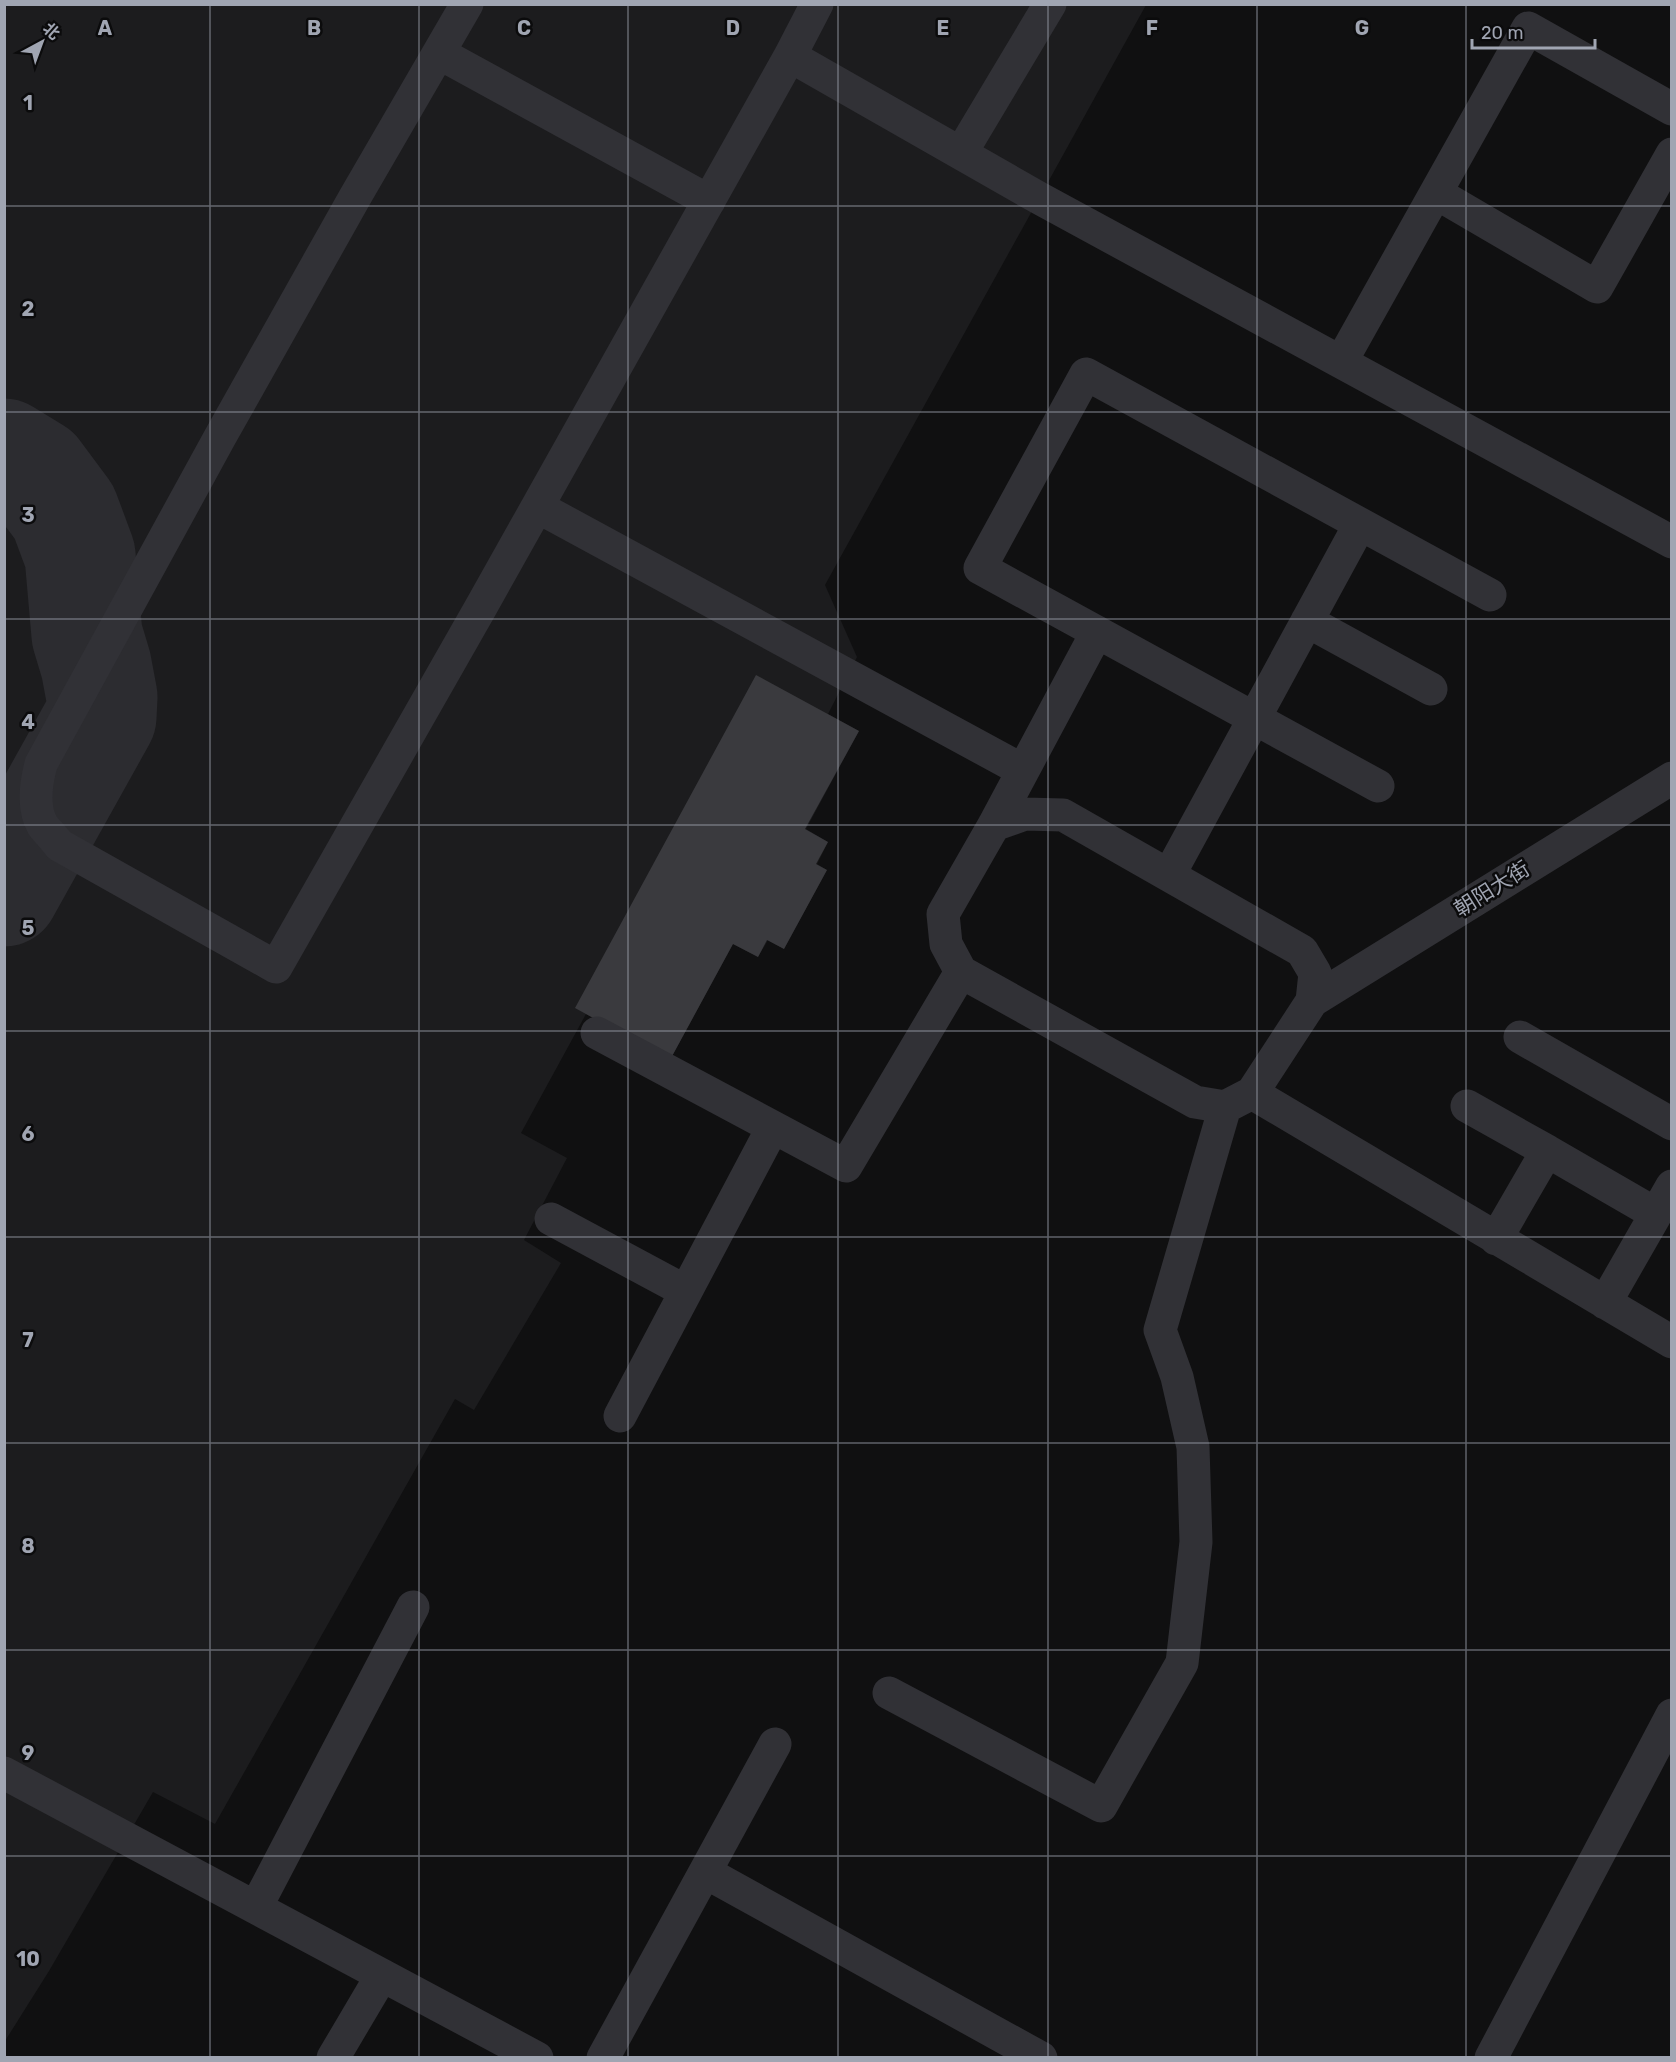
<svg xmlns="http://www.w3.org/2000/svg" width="1676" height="2062" viewBox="0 0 1676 2062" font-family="Rubik,'Noto Sans SC',sans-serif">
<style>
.built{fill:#1c1c1e}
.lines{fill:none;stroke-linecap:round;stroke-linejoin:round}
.taxiway{stroke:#2c2c30;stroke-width:111}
.building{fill:#3a3a3e}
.minor{stroke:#313136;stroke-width:33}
.grid{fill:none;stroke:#a0a5b2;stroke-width:1.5;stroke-opacity:0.55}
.labels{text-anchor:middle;stroke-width:5;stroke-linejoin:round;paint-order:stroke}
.street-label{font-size:21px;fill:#a0a5b2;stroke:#0b0b0c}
.grid-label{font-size:20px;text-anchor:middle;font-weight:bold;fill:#a0a5b2;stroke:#0b0b0c;stroke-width:5;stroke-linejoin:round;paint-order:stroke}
</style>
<rect width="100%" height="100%" fill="#101011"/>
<path class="built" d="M 5,5 L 1146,5 L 825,585 L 857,657 L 828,714 L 859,731 L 806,829 L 828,842 L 817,864 L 827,870 L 784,949 L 768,940 L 758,957 L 733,944 L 670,1060 L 586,1014 L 521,1133 L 567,1158 L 524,1240 L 561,1263 L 474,1410 L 455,1399 L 215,1824 L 153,1792 L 49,1971 L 5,2041 Z"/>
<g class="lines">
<path class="taxiway" d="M 4,454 L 35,473 L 64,512 L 80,555 L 87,635 L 96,665 L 102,697 L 101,717 L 4,891"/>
</g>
<path class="building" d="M 756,675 L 859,731 L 805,829 L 828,842 L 816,864 L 827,870 L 784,949 L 767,940 L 758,957 L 733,944 L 670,1060 L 575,1008 Z"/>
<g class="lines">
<path class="minor" d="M 467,4 L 355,197 L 220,437 L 41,764 C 36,783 32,808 43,826 C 48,832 54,838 59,845 L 276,967 L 481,607 L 790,56 L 817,4
M 439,53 L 709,201
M 790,56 L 1039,198 L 1672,542
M 961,153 L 1050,4
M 1436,193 L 1597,287 L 1672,154
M 1341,362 L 1528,28 L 1672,109
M 538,507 L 1022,770
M 1307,621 L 1431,689
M 1378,786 L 980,568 L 1086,374 L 1490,595
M 994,825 L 1025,814 L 1063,815 L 1302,951 L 1315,973 L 1312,1001 L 1252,1093 L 1225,1107 L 1195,1102 L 961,972 L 946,944 L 943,914 L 994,825 L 1097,632
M 1169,875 L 1360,524
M 1312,1001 L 1672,778
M 597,1033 L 846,1166 L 961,972
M 1520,1037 L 1672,1124
M 1252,1093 L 1672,1342
M 1467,1106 L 1547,1151
M 1656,1214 L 1672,1186
M 551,1219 L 685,1291
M 1496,1239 L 1547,1151 L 1656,1214 L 1605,1303
M 620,1416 L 773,1127
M 889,1693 L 1101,1806 L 1182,1663 L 1196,1542 L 1193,1447 L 1177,1377 L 1160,1330 L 1225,1107
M 4,1773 L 537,2058
M 705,1872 L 775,1744
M 256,1907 L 413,1607
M 333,2058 L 382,1975
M 603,2058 L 705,1872 L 1041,2058
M 1491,2058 L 1672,1715"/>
</g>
<path class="grid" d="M 210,4 L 210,2058M 419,4 L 419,2058M 628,4 L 628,2058M 838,4 L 838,2058M 1048,4 L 1048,2058M 1257,4 L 1257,2058M 1466,4 L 1466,2058M 4,206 L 1672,206M 4,412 L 1672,412M 4,619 L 1672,619M 4,825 L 1672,825M 4,1031 L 1672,1031M 4,1237 L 1672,1237M 4,1443 L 1672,1443M 4,1650 L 1672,1650M 4,1856 L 1672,1856"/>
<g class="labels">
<g class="street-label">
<text transform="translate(1492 889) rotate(-32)" y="7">朝阳大街</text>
</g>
</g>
<g class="grid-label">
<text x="105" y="35">A</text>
<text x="314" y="35">B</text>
<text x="524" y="35">C</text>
<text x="733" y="35">D</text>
<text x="943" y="35">E</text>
<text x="1152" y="35">F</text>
<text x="1362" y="35">G</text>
<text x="28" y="110">1</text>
<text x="28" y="316">2</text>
<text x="28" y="522">3</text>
<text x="28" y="729">4</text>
<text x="28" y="935">5</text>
<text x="28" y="1141">6</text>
<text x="28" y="1347">7</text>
<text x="28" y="1553">8</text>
<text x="28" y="1760">9</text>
<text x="28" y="1966">10</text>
</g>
<rect width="1676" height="2062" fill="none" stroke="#a0a5b2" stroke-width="12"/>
<g transform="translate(42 42) rotate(41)" stroke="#0b0b0c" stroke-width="4.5" paint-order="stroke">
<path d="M0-4.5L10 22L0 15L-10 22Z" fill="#a0a5b2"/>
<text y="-9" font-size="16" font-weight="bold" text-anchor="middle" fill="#a0a5b2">北</text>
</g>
<path d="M1472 39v9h123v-9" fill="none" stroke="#a0a5b2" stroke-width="3"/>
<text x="1481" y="39" font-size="18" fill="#a0a5b2" stroke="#0b0b0c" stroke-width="4.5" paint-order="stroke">20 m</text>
</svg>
